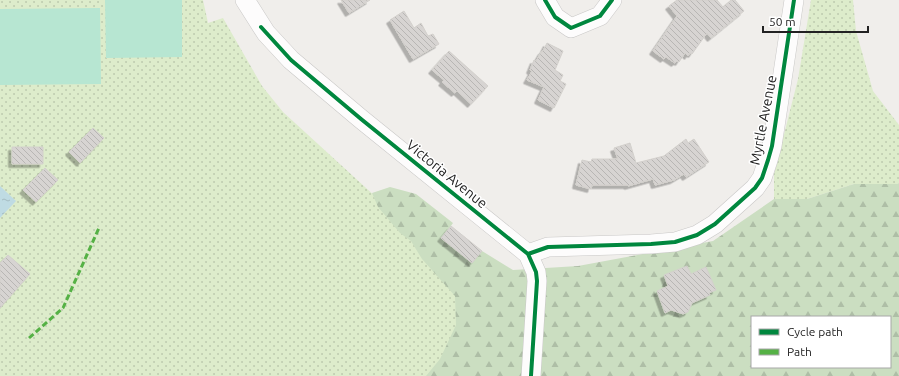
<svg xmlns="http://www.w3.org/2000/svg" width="899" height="376" viewBox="0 0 899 376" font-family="Ubuntu,sans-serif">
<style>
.grass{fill:url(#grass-dots)}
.forest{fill:url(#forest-firs);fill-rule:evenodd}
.pitch{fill:#b7e6d2}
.water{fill:url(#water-ripples)}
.building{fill:url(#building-back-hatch);stroke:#d3d0cc;filter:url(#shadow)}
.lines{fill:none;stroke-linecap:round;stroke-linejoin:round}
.minor-casing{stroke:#c9c8c7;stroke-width:20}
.minor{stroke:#fdfcfc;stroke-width:19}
.quiet{stroke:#55b145;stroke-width:3;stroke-dasharray:6 3;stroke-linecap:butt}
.cycleway-casing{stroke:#fff;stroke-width:6}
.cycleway{stroke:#00873e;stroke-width:4}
.labels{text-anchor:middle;stroke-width:3;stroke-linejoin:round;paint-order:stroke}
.street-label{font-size:14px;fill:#222;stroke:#fff}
</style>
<defs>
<pattern id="grass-dots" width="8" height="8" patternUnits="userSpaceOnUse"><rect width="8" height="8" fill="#ddeccb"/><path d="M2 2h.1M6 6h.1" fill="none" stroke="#bdcaae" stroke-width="1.8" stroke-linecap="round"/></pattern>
<pattern id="forest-firs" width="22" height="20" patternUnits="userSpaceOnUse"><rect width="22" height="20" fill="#cbdec1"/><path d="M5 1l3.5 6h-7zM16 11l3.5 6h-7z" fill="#aebea6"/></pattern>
<pattern id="water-ripples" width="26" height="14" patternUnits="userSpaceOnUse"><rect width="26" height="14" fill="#bfdbe3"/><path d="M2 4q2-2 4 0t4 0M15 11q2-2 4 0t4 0" fill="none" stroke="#a4bcc2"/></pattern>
<pattern id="building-back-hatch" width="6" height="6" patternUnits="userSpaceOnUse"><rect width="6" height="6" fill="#d7d4d2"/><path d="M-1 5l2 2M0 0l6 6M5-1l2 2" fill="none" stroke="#b8b6b4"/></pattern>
<filter id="shadow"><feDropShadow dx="-3.5" dy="3.5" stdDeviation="0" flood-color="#0004"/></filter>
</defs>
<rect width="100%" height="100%" fill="#f0eeeb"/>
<path class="grass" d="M 0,0 L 203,0 L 208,23 L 223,18 L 262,86 L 283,112 L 506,316 L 510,376 L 0,376 Z
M 811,0 L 853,0 L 856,31 L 873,91 L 899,125 L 899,183 L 897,184 L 854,184 L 807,199 L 774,199 L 774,174 L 798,79 Z"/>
<path class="forest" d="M 899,183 L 899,376 L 426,376 L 440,359 L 456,325 L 455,296 L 422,259 L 411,241 L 400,233 L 378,207 L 372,193 L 390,187 L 416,194 L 453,223 L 442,238 L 472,263 L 482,251 L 513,270 L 578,266 L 713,241 L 774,199 L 807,199 L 854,184 L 897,184 ZM 752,317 L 890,317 L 890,367 L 752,367 Z"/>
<path class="pitch" d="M 105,0 L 182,0 L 182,57 L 106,58 Z
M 100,8 L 101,84 L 0,85 L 0,9 Z"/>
<path class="water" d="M 0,186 L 16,201 L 0,218 Z"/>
<path class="building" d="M 341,0 L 370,0 L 349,13 Z
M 677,0 L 717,0 L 723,7 L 731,0 L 735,0 L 744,11 L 711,38 L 707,33 L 692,54 L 690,53 L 688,56 L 685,53 L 679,62 L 677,61 L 675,63 L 666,57 L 664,59 L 653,51 L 677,16 L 669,6 Z
M 404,11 L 414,28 L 421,23 L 428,36 L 433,34 L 439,44 L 413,59 L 390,20 Z
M 547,43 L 563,51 L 555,70 L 563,75 L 560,81 L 566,84 L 554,108 L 538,100 L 544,87 L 527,80 L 532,71 L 530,70 L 534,60 L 536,61 L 542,51 L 543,51 Z
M 449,51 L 488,86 L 471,104 L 457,91 L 455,93 L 442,82 L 444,80 L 432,70 Z
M 93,128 L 104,138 L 80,163 L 69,152 Z
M 686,139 L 688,143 L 694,139 L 709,162 L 686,177 L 684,174 L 674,180 L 655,185 L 653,179 L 628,186 L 627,185 L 592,185 L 591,189 L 576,185 L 582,160 L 591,162 L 592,159 L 618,159 L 614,148 L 630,143 L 636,163 L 664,156 Z
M 12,147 L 43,147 L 43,164 L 12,164 Z
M 45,168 L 58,180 L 36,202 L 23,190 Z
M 451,226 L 482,251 L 472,263 L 441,238 Z
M 8,255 L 30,274 L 0,308 L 0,263 Z
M 687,266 L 691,274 L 706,267 L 716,290 L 709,293 L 710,295 L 692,303 L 688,312 L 683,314 L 671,310 L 665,313 L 657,291 L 668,286 L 664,275 Z"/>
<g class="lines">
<g class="minor-casing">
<path id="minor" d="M 245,0 L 266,33 L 291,60 L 361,119 L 528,254 L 536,272 L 537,281 L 531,376
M 545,0 L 555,17 L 571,28 L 600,16 L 612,0
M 528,254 L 548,247 L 651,244 L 675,242 L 697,235 L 715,224 L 755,188 L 762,178 L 768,160 L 772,146 L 794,0"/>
</g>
<use href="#minor" class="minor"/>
<path class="quiet" d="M 29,338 L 63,308 L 99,228"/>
<g class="cycleway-casing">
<path id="cycleway" d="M 545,0 L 555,17 L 571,28 L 600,16 L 612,0
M 261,27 L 291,60 L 361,119 L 528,254 L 536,272 L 537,281 L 531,376
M 528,254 L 548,247 L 651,244 L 675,242 L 697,235 L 715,224 L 755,188 L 762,178 L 768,160 L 772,146 L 794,0"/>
</g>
<use href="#cycleway" class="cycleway"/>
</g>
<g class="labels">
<g class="street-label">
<text transform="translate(763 120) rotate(-79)" y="5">Myrtle Avenue</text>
<text transform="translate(447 174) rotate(39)" y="5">Victoria Avenue</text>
</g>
</g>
<rect x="751" y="316" width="140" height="52" fill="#ffffff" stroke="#a7a7a7"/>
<rect x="759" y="329" width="20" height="6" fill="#00873e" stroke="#a7a7a7"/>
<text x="787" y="336" font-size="12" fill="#222222">Cycle path</text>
<rect x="759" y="349" width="20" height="6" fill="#55b145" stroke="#a7a7a7"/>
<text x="787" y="356" font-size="12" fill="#222222">Path</text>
<path d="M763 26v6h105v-6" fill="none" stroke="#222222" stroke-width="2"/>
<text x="769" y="26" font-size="12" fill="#222222" stroke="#ffffff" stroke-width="3" paint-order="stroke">50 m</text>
</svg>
